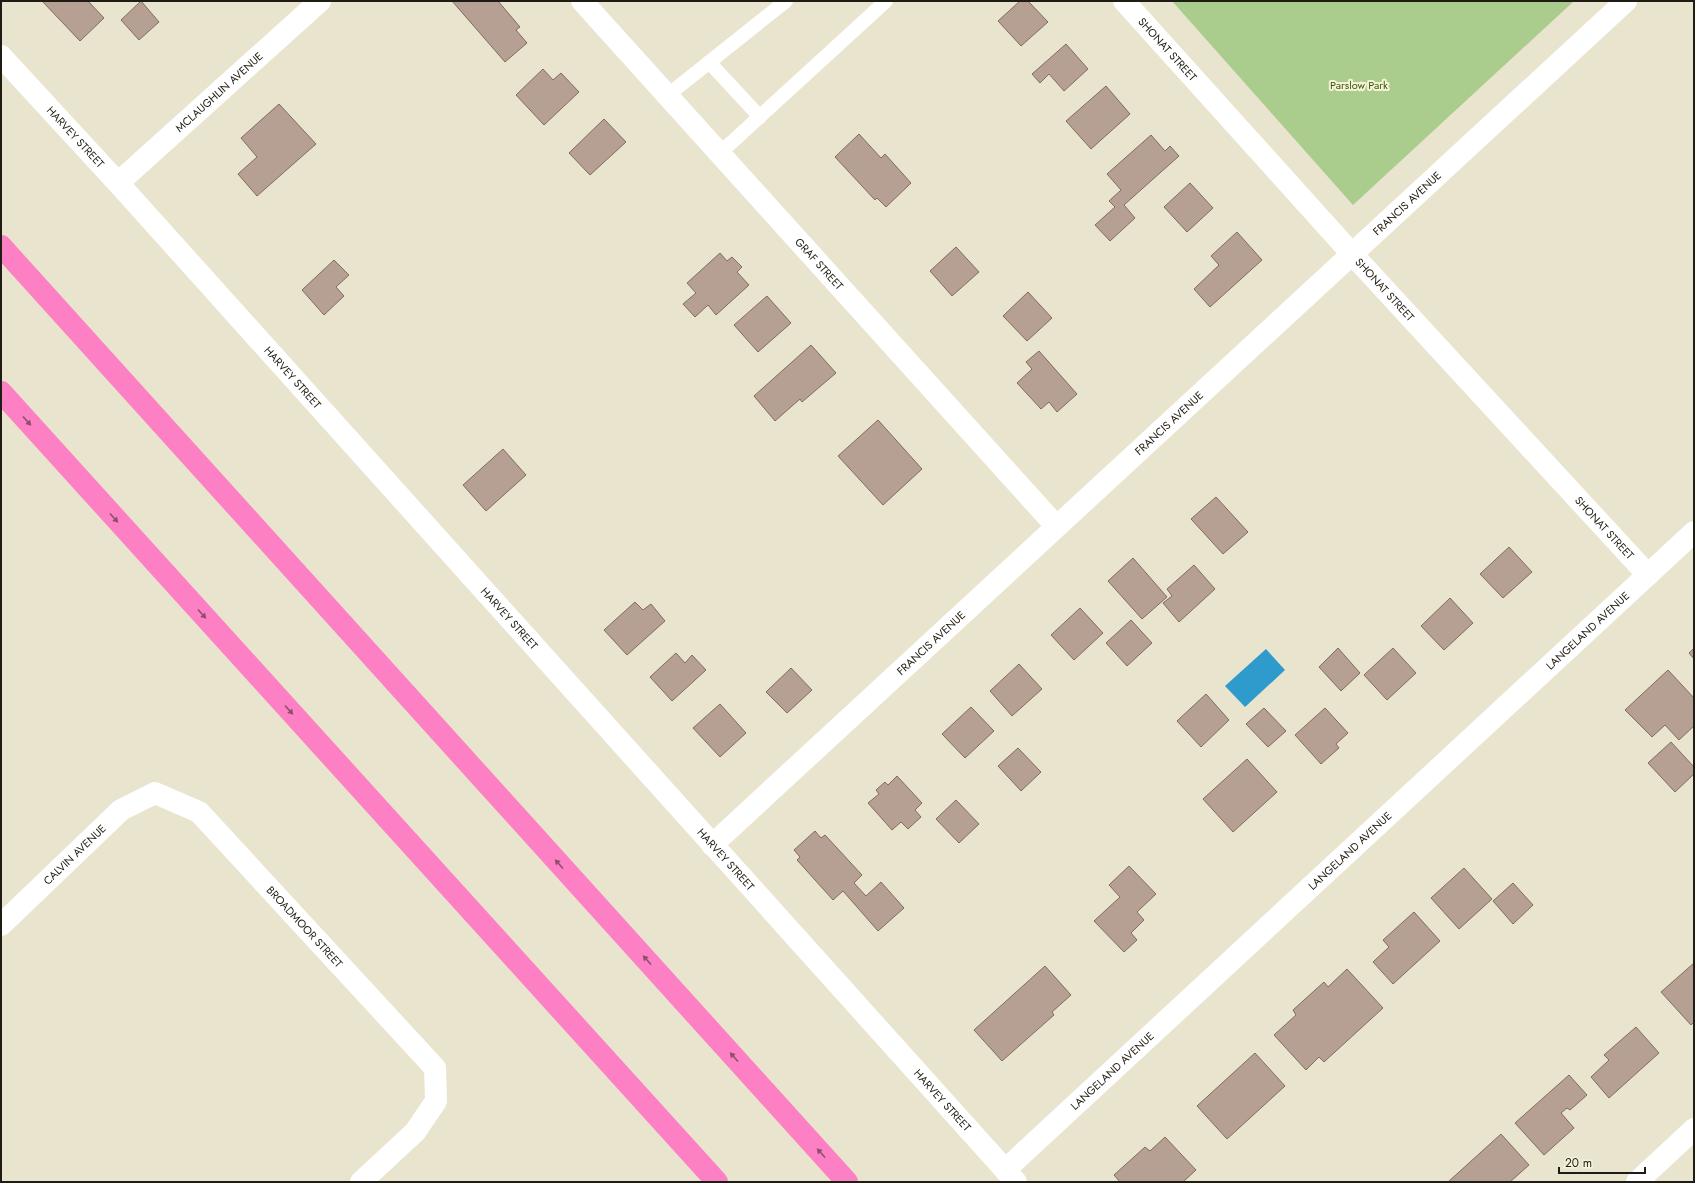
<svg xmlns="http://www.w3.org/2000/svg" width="1695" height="1183" viewBox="0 0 1695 1183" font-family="Jost,sans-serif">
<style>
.green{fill:#aacc8d}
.water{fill:#2e9bcc}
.building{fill:#b6a093;stroke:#806c60}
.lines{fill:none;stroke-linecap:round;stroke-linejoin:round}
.service{stroke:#fff;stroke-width:14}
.minor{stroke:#fff;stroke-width:22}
.tertiary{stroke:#fff;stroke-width:22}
.motorway{stroke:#fd7fc4;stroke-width:22}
.oneway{fill:#8e4e6c}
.labels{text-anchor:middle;stroke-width:4;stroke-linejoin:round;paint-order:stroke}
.street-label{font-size:11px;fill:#1e1c13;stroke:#f6f2da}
.park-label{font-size:11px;fill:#365c00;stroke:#f6f2da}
</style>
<rect width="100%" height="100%" fill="#e9e4cd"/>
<path class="green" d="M 1172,1 L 1574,1 L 1353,205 Z"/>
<path class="water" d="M 1266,649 L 1285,670 L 1245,707 L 1225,686 Z"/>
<path class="building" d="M 42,1 L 88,1 L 104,18 L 80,41 Z
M 141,1 L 159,22 L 139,40 L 121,20 Z
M 452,1 L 498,1 L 520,27 L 516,30 L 527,43 L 505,62 Z
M 1020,1 L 1028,1 L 1048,22 L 1021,46 L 998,21 Z
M 1066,44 L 1088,69 L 1064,91 L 1049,74 L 1040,83 L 1032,74 Z
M 543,69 L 553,80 L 561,73 L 579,92 L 544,125 L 516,95 Z
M 1106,86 L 1130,114 L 1091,149 L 1066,121 Z
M 279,104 L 316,144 L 257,196 L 238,174 L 257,157 L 241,138 Z
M 604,119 L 626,142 L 590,175 L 569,153 Z
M 859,134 L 881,158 L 885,154 L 911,183 L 886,207 L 877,198 L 875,200 L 835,157 Z
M 1151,135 L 1165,151 L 1170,146 L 1179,156 L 1124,205 L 1135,218 L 1110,241 L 1095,225 L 1115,207 L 1109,201 L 1121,190 L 1107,174 Z
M 1190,183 L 1213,208 L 1187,232 L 1164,207 Z
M 1237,232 L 1262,260 L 1210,307 L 1194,289 L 1219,265 L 1211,256 Z
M 956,247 L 979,272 L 952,296 L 930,271 Z
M 720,253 L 727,261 L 732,257 L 742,267 L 737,272 L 749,285 L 716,315 L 708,305 L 695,317 L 683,304 L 696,293 L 687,283 Z
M 334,260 L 349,275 L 336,287 L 344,296 L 324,315 L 302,290 Z
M 1028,292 L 1052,318 L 1027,341 L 1003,316 Z
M 767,296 L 791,323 L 758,352 L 734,325 Z
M 811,345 L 836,373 L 802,402 L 800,399 L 775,421 L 754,396 Z
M 1039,351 L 1077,394 L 1057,412 L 1049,402 L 1041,409 L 1017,383 L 1032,369 L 1026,362 Z
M 878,420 L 922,469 L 883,505 L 838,456 Z
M 503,449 L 526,475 L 486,511 L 463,485 Z
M 1216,497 L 1248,532 L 1223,554 L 1191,519 Z
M 1509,547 L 1532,572 L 1503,598 L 1480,574 Z
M 1133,558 L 1167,597 L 1142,619 L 1108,581 Z
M 1194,565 L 1215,589 L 1179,622 L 1163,603 L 1172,596 L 1167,589 Z
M 1450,598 L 1473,623 L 1444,650 L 1421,626 Z
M 635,602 L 643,610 L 651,604 L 665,621 L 627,655 L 604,630 Z
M 1080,608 L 1103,633 L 1074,660 L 1051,635 Z
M 1131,620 L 1152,643 L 1127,666 L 1106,643 Z
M 1338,648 L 1360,673 L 1341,691 L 1319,667 Z
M 1393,648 L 1416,673 L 1387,700 L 1364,675 Z
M 1694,648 L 1694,659 L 1689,653 Z
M 676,653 L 685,663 L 692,655 L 706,670 L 672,701 L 650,677 Z
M 1019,664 L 1042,689 L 1012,716 L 990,691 Z
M 791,668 L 812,690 L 787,713 L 766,692 Z
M 1668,670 L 1694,698 L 1694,726 L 1679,740 L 1665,725 L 1652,737 L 1625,710 Z
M 1206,694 L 1229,720 L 1201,747 L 1177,721 Z
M 720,704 L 746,733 L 720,757 L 693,728 Z
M 971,707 L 994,731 L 965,758 L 942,734 Z
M 1264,708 L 1286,731 L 1268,747 L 1246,724 Z
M 1325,708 L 1348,733 L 1336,744 L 1339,748 L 1321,764 L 1295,735 Z
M 1671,742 L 1694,767 L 1694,774 L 1675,792 L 1648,763 Z
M 1018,748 L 1041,772 L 1021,791 L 998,766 Z
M 1247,759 L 1277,792 L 1233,832 L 1203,799 Z
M 897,776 L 922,803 L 915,810 L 921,817 L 908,829 L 901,822 L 892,830 L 868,803 L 879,794 L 876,790 L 885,782 L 888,785 Z
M 956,800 L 979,824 L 959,843 L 936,819 Z
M 815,831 L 821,838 L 825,835 L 862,875 L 854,883 L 866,896 L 881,882 L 904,908 L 878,931 L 843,891 L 833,900 L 797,860 L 800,857 L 794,850 Z
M 1129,866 L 1156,894 L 1137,912 L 1144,920 L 1131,933 L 1137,940 L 1124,952 L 1094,921 L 1120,897 L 1109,885 Z
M 1464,868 L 1492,899 L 1459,929 L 1431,898 Z
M 1513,883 L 1533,905 L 1513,924 L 1493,901 Z
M 1414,912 L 1440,941 L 1393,984 L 1373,962 L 1389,947 L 1383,940 Z
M 1694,963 L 1694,1022 L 1691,1025 L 1661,992 Z
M 1045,966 L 1071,995 L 1052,1012 L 1054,1015 L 1002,1061 L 974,1030 Z
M 1347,969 L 1383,1008 L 1324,1062 L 1319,1057 L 1306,1070 L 1274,1035 L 1296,1015 L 1293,1010 L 1324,982 L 1328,987 Z
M 1636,1027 L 1659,1053 L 1609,1098 L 1591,1077 L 1609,1060 L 1604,1055 Z
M 1255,1053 L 1285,1086 L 1227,1139 L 1197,1106 Z
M 1569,1075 L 1587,1095 L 1570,1110 L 1567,1108 L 1561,1113 L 1574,1128 L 1544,1155 L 1515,1123 Z
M 1501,1134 L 1529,1165 L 1510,1182 L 1448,1182 Z
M 1165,1137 L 1196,1170 L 1183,1182 L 1120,1182 L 1114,1175 L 1145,1147 L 1150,1151 Z"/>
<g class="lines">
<path class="service" d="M 709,62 L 760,117
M 668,95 L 786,1
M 720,153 L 886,1"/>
<g class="minor">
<path id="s1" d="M 582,1 L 1056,526"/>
<path id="s2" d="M 1124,1 L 1353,255 L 1648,575"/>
<path id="s3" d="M 118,183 L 320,1"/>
<path id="s4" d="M 712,845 L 1626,1"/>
<path id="s5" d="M 1,925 L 121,810 L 155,793 L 199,812 L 435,1068 L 436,1101 L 415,1132 L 361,1182"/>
<path id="s6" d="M 1005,1170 L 1694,532"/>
<path d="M 1637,1182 L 1694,1129"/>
</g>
<path class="tertiary" id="s7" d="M 1,56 L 118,183 L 1016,1182"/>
<path class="motorway" d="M 1,246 L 847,1182
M 1,392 L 717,1182"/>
</g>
<defs><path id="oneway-solid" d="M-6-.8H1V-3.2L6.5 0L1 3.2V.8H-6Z"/></defs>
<g class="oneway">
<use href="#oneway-solid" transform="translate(27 421) rotate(48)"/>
<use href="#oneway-solid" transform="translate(114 518) rotate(48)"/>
<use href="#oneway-solid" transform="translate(202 614) rotate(48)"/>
<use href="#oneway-solid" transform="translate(289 710) rotate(48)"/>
<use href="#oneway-solid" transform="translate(559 864) rotate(-132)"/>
<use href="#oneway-solid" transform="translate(647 960) rotate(-132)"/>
<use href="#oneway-solid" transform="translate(734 1057) rotate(-132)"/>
<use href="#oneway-solid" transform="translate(821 1153) rotate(-132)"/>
</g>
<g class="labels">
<g class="street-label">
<text dy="4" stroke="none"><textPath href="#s2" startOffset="65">SHONAT STREET</textPath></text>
<text dy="4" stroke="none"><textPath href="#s3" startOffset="136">MCLAUGHLIN AVENUE</textPath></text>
<text dy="4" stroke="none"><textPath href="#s7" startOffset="110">HARVEY STREET</textPath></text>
<text dy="4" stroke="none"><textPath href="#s4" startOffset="946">FRANCIS AVENUE</textPath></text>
<text dy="4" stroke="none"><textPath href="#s1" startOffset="354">GRAF STREET</textPath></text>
<text dy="4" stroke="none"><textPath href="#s2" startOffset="389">SHONAT STREET</textPath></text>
<text dy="4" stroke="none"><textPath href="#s7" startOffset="434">HARVEY STREET</textPath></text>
<text dy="4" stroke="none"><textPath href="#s4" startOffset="622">FRANCIS AVENUE</textPath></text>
<text dy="4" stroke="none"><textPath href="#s2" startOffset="713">SHONAT STREET</textPath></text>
<text dy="4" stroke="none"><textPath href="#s7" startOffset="758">HARVEY STREET</textPath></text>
<text dy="4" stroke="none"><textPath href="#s6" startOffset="794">LANGELAND AVENUE</textPath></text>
<text dy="4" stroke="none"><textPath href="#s4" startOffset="298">FRANCIS AVENUE</textPath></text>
<text dy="4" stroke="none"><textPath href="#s6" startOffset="470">LANGELAND AVENUE</textPath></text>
<text dy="4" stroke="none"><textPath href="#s5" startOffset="102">CALVIN AVENUE</textPath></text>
<text dy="4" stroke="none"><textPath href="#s7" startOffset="1082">HARVEY STREET</textPath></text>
<text dy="4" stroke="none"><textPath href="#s5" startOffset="408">BROADMOOR STREET</textPath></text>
<text dy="4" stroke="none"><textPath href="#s6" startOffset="146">LANGELAND AVENUE</textPath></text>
<text dy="4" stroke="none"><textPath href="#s7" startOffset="1406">HARVEY STREET</textPath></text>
</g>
<g class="park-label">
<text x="1359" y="89">Parslow Park</text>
</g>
</g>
<rect width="1695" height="1183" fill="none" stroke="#1e1c13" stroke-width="4"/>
<path d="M1559 1167v6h86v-6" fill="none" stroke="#1e1c13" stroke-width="2"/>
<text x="1565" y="1167" font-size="12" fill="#1e1c13" stroke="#f6f2da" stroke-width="3" paint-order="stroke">20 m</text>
</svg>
